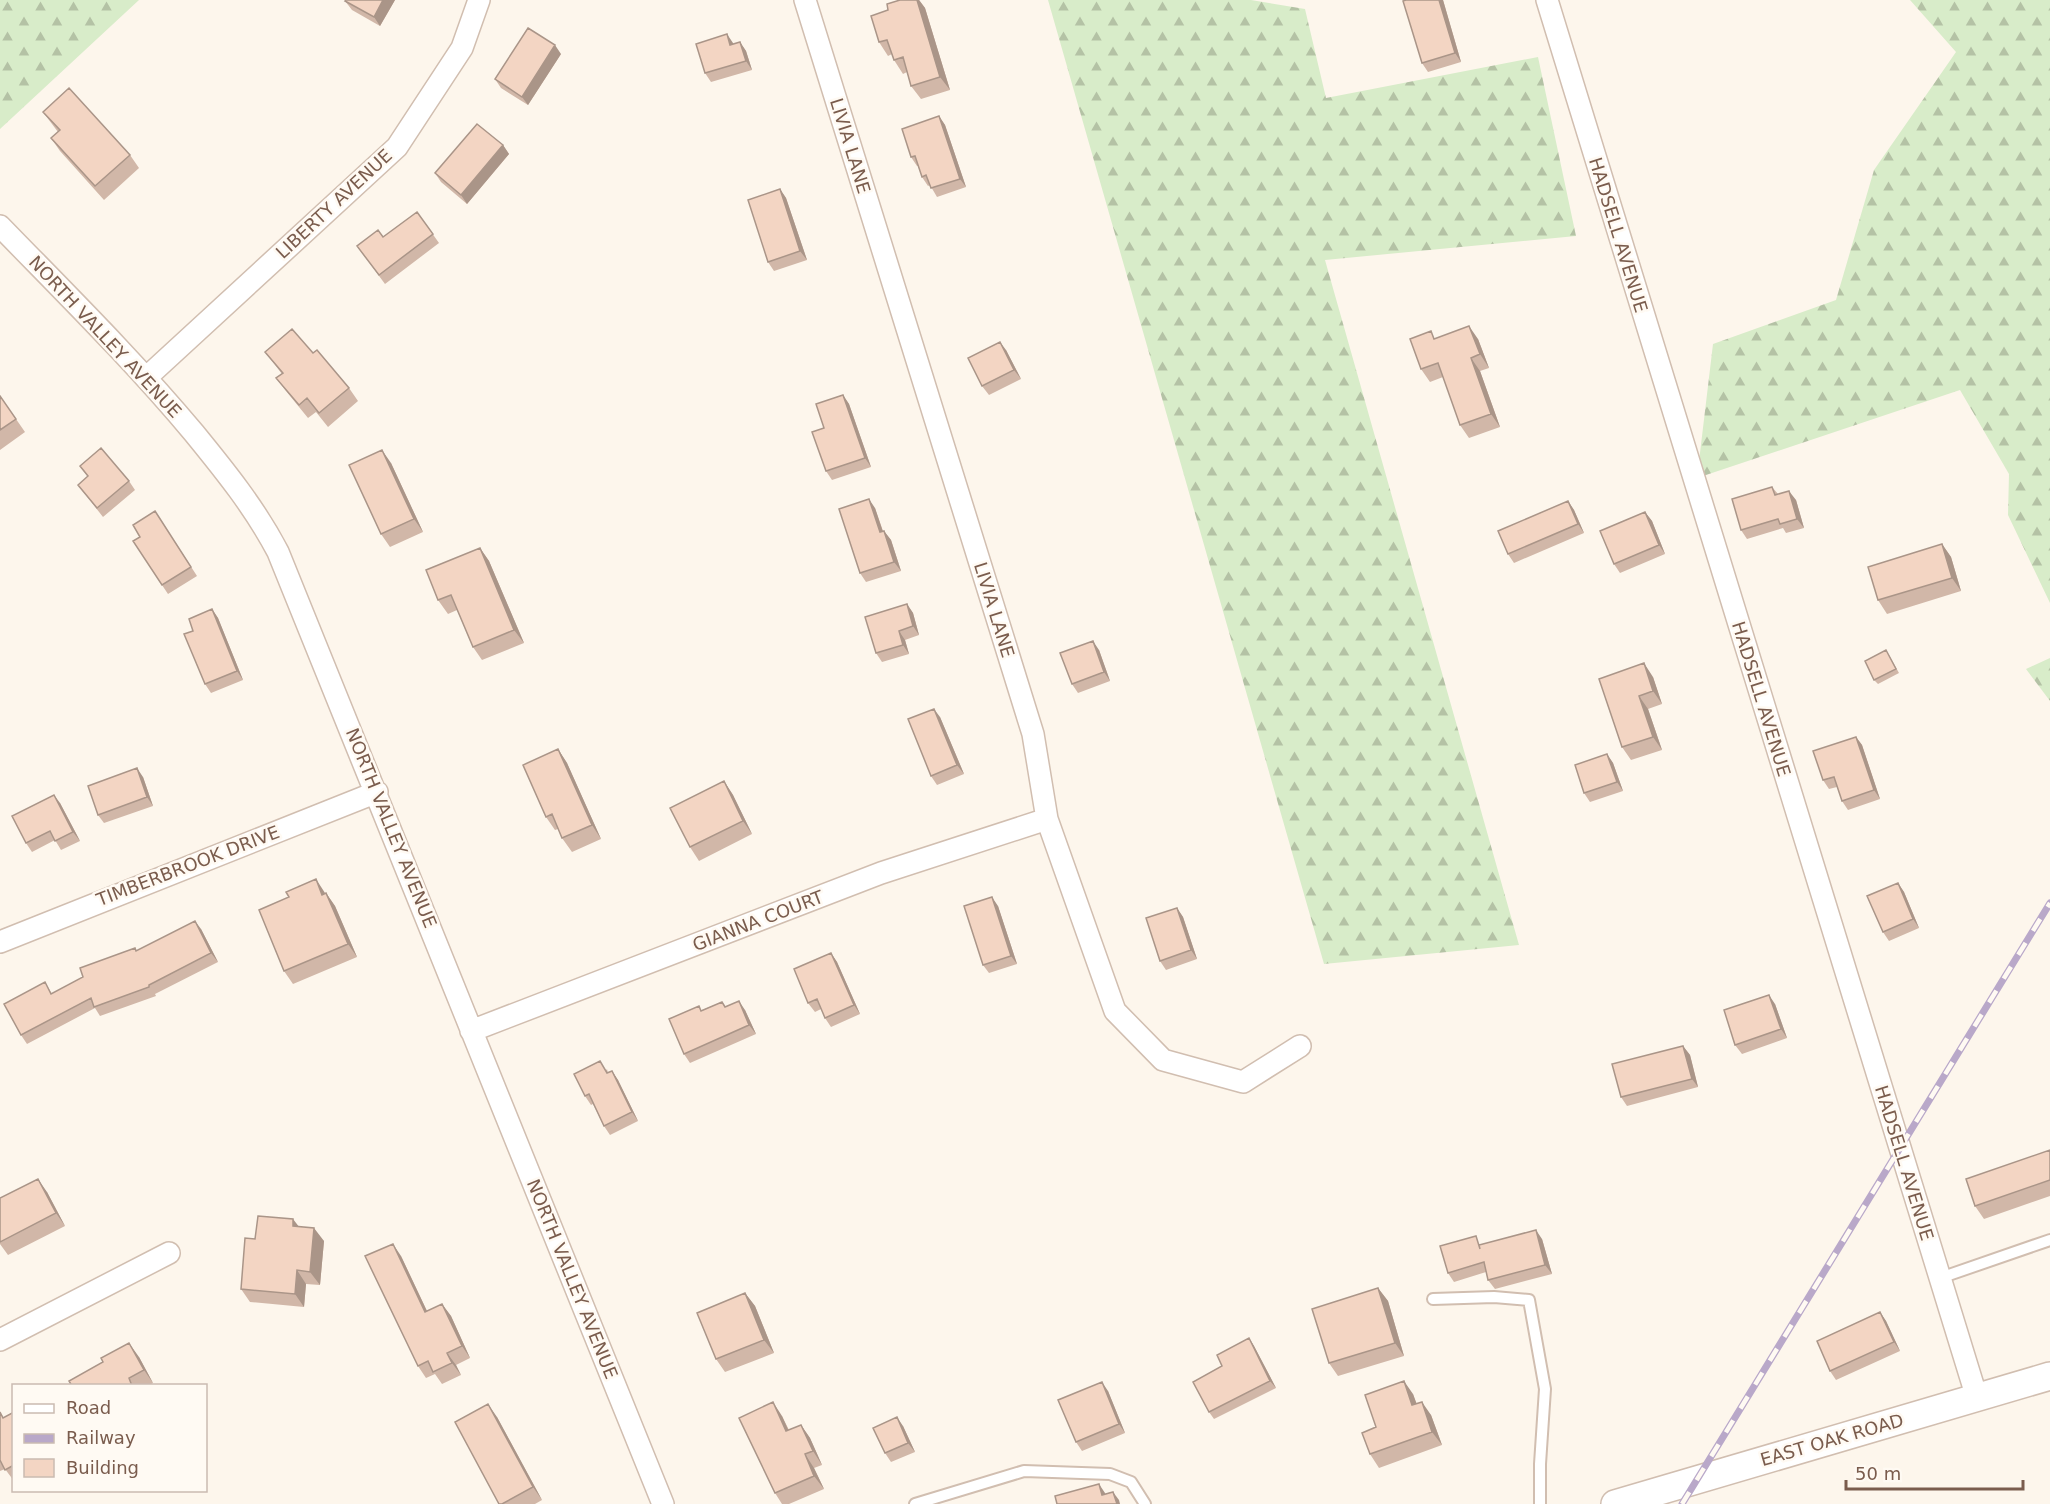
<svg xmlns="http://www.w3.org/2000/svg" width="2050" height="1504" viewBox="0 0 2050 1504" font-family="'DejaVu Sans',sans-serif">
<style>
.forest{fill:url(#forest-firs)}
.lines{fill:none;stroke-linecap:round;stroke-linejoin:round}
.service-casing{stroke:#d1beb0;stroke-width:14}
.minor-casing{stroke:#d1beb0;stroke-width:24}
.tertiary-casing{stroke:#d1beb0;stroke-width:30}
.service{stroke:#fff;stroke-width:10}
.minor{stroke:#fff;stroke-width:21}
.tertiary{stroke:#fff;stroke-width:27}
.rail-casing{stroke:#b9a8c9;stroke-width:7}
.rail{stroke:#fffaf3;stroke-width:4.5;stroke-dasharray:14;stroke-linecap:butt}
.wall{fill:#d1b7a8}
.shaded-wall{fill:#aa9588}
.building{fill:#f3d5c3;stroke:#aa9588;stroke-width:1.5}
.labels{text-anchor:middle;stroke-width:5;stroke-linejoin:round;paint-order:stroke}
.street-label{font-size:18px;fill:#7a5c4d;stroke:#fffaf3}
</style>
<defs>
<pattern id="forest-firs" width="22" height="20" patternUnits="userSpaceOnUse" patternTransform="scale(1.5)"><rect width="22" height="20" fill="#d8ecc9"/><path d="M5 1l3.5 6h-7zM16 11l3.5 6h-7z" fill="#b4c2a5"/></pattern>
</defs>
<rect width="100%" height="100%" fill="#fdf6ec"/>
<path class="forest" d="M 0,0 L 139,0 L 0,129 Z
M 1048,0 L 1251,0 L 1305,9 L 1326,98 L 1538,57 L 1576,236 L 1325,260 L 1519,945 L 1324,964 Z
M 1910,0 L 2050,0 L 2050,603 L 2008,515 L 2009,474 L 1960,390 L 1697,478 L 1713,344 L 1836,300 L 1874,170 L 1956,52 Z
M 2050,658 L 2050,701 L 2026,669 Z"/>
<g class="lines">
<g class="service-casing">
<path id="service" d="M 1940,1278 L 2050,1240
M 1433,1299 L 1494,1297 L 1529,1300 L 1545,1389 L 1540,1464 L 1540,1504
M 915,1504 L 1024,1471 L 1110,1474 L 1131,1482 L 1145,1504"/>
</g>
<g class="minor-casing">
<path id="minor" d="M 805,0 L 1033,734 L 1047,819 L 1115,1011 L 1163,1060 L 1243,1082 L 1300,1046
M 1547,0 L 1977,1398
M 0,226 C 66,294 133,360 194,433 C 225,471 255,508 278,552 L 663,1504
M 147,377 L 397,147 L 462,48 L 479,0
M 0,942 L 377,792
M 471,1031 L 881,873 L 1047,819
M 0,1340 L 169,1253"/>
</g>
<g class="tertiary-casing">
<path id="tertiary" d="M 1615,1504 L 2050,1376"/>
</g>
<use href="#service" class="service"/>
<use href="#minor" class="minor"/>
<use href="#tertiary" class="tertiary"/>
<g class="rail-casing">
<path id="rail" d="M 1682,1504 L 2050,903"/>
</g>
<use href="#rail" class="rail"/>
</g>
<path class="wall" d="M 395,0 L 380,26 L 352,10 L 345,1 Z
M 900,0 L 919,0 L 925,8 L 950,90 L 921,99 L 911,86 L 907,72 L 903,74 L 894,60 L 892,54 L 888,56 L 879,42 L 888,10 Z
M 1443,0 L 1461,62 L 1428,72 L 1422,63 Z
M 740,42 L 746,51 L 752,70 L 711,82 L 705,73 L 733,44 Z
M 561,54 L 528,105 L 501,88 L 495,79 Z
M 43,112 L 130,155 L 139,168 L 104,200 L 60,151 L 51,138 L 58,132 Z
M 939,116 L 945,125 L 966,187 L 937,197 L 930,185 L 928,186 L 922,177 L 918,166 L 917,166 L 911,157 Z
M 503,145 L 509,154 L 467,204 L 441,182 L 435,173 Z
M 780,189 L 786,198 L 807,260 L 774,271 L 768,262 Z
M 417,212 L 439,243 L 385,284 L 357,246 L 383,237 Z
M 1437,338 L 1478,339 L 1489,368 L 1480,371 L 1500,427 L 1469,438 L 1460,425 L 1443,377 L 1430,382 L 1421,369 Z
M 1006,350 L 1021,379 L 989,395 L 982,386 Z
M 265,352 L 349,388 L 358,401 L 328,427 L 316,412 L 308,418 L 286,391 L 276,378 L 282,374 Z
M 843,395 L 849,404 L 871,467 L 832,480 L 826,471 L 824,428 Z
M 0,396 L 25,432 L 0,450 Z
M 391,463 L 423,532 L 390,547 L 381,534 Z
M 80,466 L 129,481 L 135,490 L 103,517 L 78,485 L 88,477 Z
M 1772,487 L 1778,494 L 1796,500 L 1804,528 L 1786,533 L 1783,528 L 1747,539 L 1741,530 Z
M 1568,501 L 1574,510 L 1584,533 L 1514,563 L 1508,554 Z
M 875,508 L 883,531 L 884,531 L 891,540 L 901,571 L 866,582 L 860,573 Z
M 1645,512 L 1652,521 L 1665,554 L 1620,573 L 1614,564 Z
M 161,520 L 197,576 L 168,594 L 162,585 L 140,537 Z
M 1942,544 L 1951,557 L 1961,591 L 1887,614 L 1878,600 Z
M 480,548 L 489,561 L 524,643 L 482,660 L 473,647 L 457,610 L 448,614 L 438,600 Z
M 907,604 L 913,613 L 919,635 L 905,640 L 909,654 L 882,662 L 876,653 Z
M 212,609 L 218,618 L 243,680 L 211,693 L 205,684 L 193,631 Z
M 1099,650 L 1110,681 L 1078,693 L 1072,684 Z
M 1889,655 L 1899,673 L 1878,684 L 1874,680 Z
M 1653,677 L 1662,704 L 1648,709 L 1662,750 L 1631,760 L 1622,747 L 1599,679 Z
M 940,717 L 964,774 L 937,785 L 931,776 Z
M 1856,737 L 1862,745 L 1880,799 L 1848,810 L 1842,801 L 1837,787 L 1829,789 L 1823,780 Z
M 558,749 L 567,763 L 601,839 L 572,852 L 562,838 L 558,829 L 555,830 L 546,817 Z
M 1607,754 L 1613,763 L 1623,791 L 1590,802 L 1584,793 Z
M 143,777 L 153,806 L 104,823 L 98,815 Z
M 724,781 L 733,795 L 752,834 L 699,861 L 690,847 Z
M 60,803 L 80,841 L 61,850 L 55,840 L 32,852 L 26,843 Z
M 1898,883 L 1904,892 L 1919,928 L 1889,941 L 1883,932 Z
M 326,893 L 335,906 L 357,957 L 293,984 L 284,971 Z
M 998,906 L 1017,964 L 989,973 L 983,965 Z
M 1177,908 L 1183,917 L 1197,959 L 1166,970 L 1160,961 Z
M 201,929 L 218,962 L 155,994 L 156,996 L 100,1016 L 95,1008 L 27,1044 L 21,1035 L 45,982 L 52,994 L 135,948 L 137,951 Z
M 831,953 L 837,962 L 860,1014 L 831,1027 L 825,1018 L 821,1009 L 815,1012 L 808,1003 Z
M 722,1002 L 726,1007 L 745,1010 L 756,1034 L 690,1063 L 684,1054 L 702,1010 Z
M 1775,1004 L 1787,1038 L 1742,1054 L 1735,1045 Z
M 1683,1046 L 1690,1055 L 1698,1087 L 1627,1106 L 1621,1097 Z
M 607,1069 L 608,1073 L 612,1071 L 618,1080 L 638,1121 L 610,1135 L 604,1126 L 593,1104 L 591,1105 L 585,1096 Z
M 2050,1150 L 2050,1196 L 1984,1219 L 1975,1206 Z
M 47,1192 L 65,1226 L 8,1255 L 0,1244 L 0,1198 Z
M 299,1226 L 324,1241 L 320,1285 L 306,1284 L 304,1307 L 250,1302 L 241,1289 L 255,1239 Z
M 1542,1239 L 1552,1274 L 1495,1289 L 1488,1280 L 1486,1272 L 1454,1282 L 1448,1273 L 1482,1244 Z
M 401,1256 L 427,1311 L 442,1304 L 451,1316 L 470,1358 L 456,1365 L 461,1375 L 442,1384 L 435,1374 L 426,1378 L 418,1366 Z
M 1378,1288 L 1388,1301 L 1404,1356 L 1338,1376 L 1329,1363 Z
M 745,1293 L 755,1306 L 774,1353 L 725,1372 L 716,1359 Z
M 1880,1312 L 1886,1321 L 1900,1351 L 1836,1380 L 1830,1371 Z
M 1249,1338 L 1254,1346 L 1276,1388 L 1214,1419 L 1209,1412 L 1222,1366 Z
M 139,1357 L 153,1383 L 148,1386 L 72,1386 Z
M 1108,1391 L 1125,1433 L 1082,1451 L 1076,1442 Z
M 1413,1394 L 1416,1403 L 1431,1415 L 1442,1445 L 1379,1468 L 1370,1454 L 1376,1427 Z
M 0,1412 L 4,1418 L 14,1412 L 14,1481 L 5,1469 L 0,1471 Z
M 782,1416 L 789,1430 L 801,1425 L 810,1438 L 822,1465 L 814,1468 L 824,1489 L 789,1504 L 782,1504 L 775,1493 Z
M 497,1417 L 542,1500 L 535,1504 L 499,1504 Z
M 903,1426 L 915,1452 L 891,1462 L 885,1453 Z"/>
<path class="shaded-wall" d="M 383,0 L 395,0 L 380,26 L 374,17 Z
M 917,0 L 919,0 L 925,8 L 950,90 L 940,77 Z
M 1439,0 L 1443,0 L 1461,62 L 1455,53 Z
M 727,34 L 733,43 L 736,54 L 730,45 Z
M 740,42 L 746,51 L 752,70 L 746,61 Z
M 555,45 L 561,54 L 528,105 L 522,97 Z
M 939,116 L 945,125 L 966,187 L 960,179 Z
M 503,145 L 509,154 L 467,204 L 461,195 Z
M 780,189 L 786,198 L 807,260 L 800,251 Z
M 1469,326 L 1478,339 L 1489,368 L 1480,354 Z
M 1000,342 L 1006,350 L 1021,379 L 1014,370 Z
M 1471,358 L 1480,371 L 1500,427 L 1491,414 Z
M 843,395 L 849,404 L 871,467 L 865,458 Z
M 382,450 L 391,463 L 423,532 L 414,519 Z
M 1789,491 L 1796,500 L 1804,528 L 1797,519 Z
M 869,499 L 875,508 L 886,541 L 880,532 Z
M 1568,501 L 1574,510 L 1584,533 L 1578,524 Z
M 1645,512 L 1652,521 L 1665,554 L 1659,545 Z
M 884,531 L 891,540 L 901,571 L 894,562 Z
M 1942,544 L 1951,557 L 1961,591 L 1952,578 Z
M 480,548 L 489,561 L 524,643 L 514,630 Z
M 907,604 L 913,613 L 919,635 L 913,626 Z
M 212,609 L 218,618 L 243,680 L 237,671 Z
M 899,631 L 905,640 L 909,654 L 903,645 Z
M 1093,641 L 1099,650 L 1110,681 L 1104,672 Z
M 1644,663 L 1653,677 L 1662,704 L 1653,691 Z
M 1639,696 L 1648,709 L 1662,750 L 1653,737 Z
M 934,709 L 940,717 L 964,774 L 957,765 Z
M 1856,737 L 1862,745 L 1880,799 L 1874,790 Z
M 558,749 L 567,763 L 601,839 L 592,825 Z
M 1607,754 L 1613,763 L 1623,791 L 1617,782 Z
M 137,768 L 143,777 L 153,806 L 147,797 Z
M 724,781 L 733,795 L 752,834 L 743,821 Z
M 54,795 L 60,803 L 80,841 L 73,832 Z
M 316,879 L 325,893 L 332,908 L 322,895 Z
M 1898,883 L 1904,892 L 1919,928 L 1913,919 Z
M 326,893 L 335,906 L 357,957 L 348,944 Z
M 992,897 L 998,906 L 1017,964 L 1011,956 Z
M 1177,908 L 1183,917 L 1197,959 L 1191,950 Z
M 195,921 L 201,929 L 218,962 L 211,953 Z
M 831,953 L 837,962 L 860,1014 L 854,1005 Z
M 1769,995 L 1775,1004 L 1787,1038 L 1781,1029 Z
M 739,1001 L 745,1010 L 756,1034 L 749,1025 Z
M 1683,1046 L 1690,1055 L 1698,1087 L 1692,1079 Z
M 612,1071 L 618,1080 L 638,1121 L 632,1112 Z
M 38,1179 L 47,1192 L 65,1226 L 56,1213 Z
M 293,1219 L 303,1232 L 293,1226 Z
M 314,1228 L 324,1241 L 320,1285 L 310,1272 Z
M 1536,1230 L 1542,1239 L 1552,1274 L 1545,1265 Z
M 393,1244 L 401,1256 L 433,1324 L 425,1312 Z
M 297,1270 L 306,1284 L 304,1307 L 295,1294 Z
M 1378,1288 L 1388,1301 L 1404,1356 L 1395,1343 Z
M 745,1293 L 755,1306 L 774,1353 L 764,1340 Z
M 442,1304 L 451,1316 L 470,1358 L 462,1346 Z
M 1880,1312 L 1886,1321 L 1900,1351 L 1894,1342 Z
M 1249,1338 L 1254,1346 L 1276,1388 L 1270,1381 Z
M 129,1343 L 139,1357 L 153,1383 L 144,1370 Z
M 447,1353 L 456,1365 L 461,1375 L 452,1363 Z
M 1404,1381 L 1413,1394 L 1422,1418 L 1412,1405 Z
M 1102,1382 L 1108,1391 L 1125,1433 L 1119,1424 Z
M 773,1402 L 782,1416 L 795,1445 L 786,1431 Z
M 1422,1402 L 1431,1415 L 1442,1445 L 1432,1432 Z
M 488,1404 L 497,1417 L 542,1500 L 533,1487 Z
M 897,1417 L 903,1426 L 915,1452 L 908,1443 Z
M 801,1425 L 810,1438 L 822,1465 L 813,1451 Z
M 805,1454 L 814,1468 L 824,1489 L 814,1476 Z
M 1099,1484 L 1105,1493 L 1108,1504 L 1102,1495 Z
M 1113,1492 L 1119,1500 L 1120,1504 L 1117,1504 Z"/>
<path class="building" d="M 346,0 L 383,0 L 374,17 L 345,1 Z
M 900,0 L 917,0 L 940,77 L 911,86 L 903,57 L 894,60 L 887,40 L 879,42 L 871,16 L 888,10 L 887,4 Z
M 1406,0 L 1439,0 L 1455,53 L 1422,63 L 1403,1 Z
M 528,28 L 555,45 L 522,97 L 495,79 Z
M 727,34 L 730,45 L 740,42 L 746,61 L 705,73 L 696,44 Z
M 69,88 L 130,155 L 95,186 L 51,138 L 60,130 L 43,112 Z
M 939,116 L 960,179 L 931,188 L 926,175 L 922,177 L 915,156 L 911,157 L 902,129 Z
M 477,124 L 503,145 L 461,195 L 435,173 Z
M 780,189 L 800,251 L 768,262 L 748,200 Z
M 417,212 L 433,234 L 379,275 L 357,246 L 378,230 L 383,237 Z
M 1469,326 L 1480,354 L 1471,358 L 1491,414 L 1460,425 L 1438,363 L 1421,369 L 1410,339 L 1431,331 L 1434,339 Z
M 292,329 L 313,353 L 317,350 L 349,388 L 319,413 L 307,398 L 299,405 L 276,378 L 283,373 L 265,352 Z
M 1000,342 L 1014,370 L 982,386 L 968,358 Z
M 843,395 L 865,458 L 826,471 L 812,432 L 824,428 L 816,404 Z
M 0,396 L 16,419 L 0,430 Z
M 101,448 L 129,481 L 97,508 L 78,485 L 88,476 L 80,466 Z
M 382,450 L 414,519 L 381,534 L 349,465 Z
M 1772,487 L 1775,495 L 1789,491 L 1797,519 L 1780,524 L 1778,519 L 1741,530 L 1732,499 Z
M 869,499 L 880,532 L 884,531 L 894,562 L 860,573 L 839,509 Z
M 1568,501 L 1578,524 L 1508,554 L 1498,531 Z
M 155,511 L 191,567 L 162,585 L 133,541 L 140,537 L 133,525 Z
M 1645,512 L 1659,545 L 1614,564 L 1600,531 Z
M 1942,544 L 1952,578 L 1878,600 L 1868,567 Z
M 480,548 L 514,630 L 473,647 L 451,595 L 438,600 L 426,570 Z
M 907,604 L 913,626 L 899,631 L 903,645 L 876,653 L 865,617 Z
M 212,609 L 237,671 L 205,684 L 184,634 L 193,631 L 189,619 Z
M 1093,641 L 1104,672 L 1072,684 L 1060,653 Z
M 1886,650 L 1896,669 L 1874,680 L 1865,661 Z
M 1644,663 L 1653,691 L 1639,696 L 1653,737 L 1622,747 L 1599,679 Z
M 934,709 L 957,765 L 931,776 L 908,719 Z
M 1856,737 L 1874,790 L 1842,801 L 1834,777 L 1823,780 L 1813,751 Z
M 558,749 L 592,825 L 562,838 L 552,814 L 546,817 L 523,765 Z
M 1607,754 L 1617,782 L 1584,793 L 1575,765 Z
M 137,768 L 147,797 L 98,815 L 88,786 Z
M 724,781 L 743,821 L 690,847 L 670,808 Z
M 54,795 L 73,832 L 55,841 L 50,831 L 26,843 L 12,816 Z
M 316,879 L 322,895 L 326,893 L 348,944 L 284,971 L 259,910 L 289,897 L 286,892 Z
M 1898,883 L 1913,919 L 1883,932 L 1867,896 Z
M 992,897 L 1011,956 L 983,965 L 964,906 Z
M 1177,908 L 1191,950 L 1160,961 L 1146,918 Z
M 195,921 L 211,953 L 149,985 L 149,987 L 94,1007 L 91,998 L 21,1035 L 4,1004 L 45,982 L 51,994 L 83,977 L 80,968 L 135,948 L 136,951 Z
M 831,953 L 854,1005 L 825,1018 L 817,999 L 808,1003 L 794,969 Z
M 1769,995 L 1781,1029 L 1735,1045 L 1724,1010 Z
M 739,1001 L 749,1025 L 684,1054 L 669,1019 L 699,1006 L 701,1011 L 722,1002 L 725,1007 Z
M 1683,1046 L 1692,1079 L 1621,1097 L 1612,1064 Z
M 600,1061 L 607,1073 L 612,1071 L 632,1112 L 604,1126 L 589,1094 L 585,1096 L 574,1074 Z
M 2050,1150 L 2050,1180 L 1975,1206 L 1966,1179 Z
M 38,1179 L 56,1213 L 0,1242 L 0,1198 Z
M 258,1216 L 293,1219 L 293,1226 L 314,1228 L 310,1272 L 297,1270 L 295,1294 L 241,1289 L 245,1238 L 255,1239 Z
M 1536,1230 L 1545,1265 L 1488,1280 L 1484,1262 L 1448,1273 L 1440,1246 L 1476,1236 L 1480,1249 L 1479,1245 Z
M 393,1244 L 425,1312 L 442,1304 L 462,1346 L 447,1353 L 452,1363 L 433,1372 L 428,1361 L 418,1366 L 365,1256 Z
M 1378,1288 L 1395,1343 L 1329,1363 L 1312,1309 Z
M 745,1293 L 764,1340 L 716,1359 L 697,1313 Z
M 1880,1312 L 1894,1342 L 1830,1371 L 1817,1341 Z
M 1249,1338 L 1270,1381 L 1209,1412 L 1193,1382 L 1222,1366 L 1217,1355 Z
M 129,1343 L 144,1370 L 129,1378 L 132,1386 L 72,1386 L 69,1381 L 103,1362 L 101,1358 Z
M 1404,1381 L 1412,1405 L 1422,1402 L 1432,1432 L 1370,1454 L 1362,1433 L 1376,1427 L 1365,1395 Z
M 1102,1382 L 1119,1424 L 1076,1442 L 1058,1400 Z
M 773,1402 L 786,1431 L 801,1425 L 813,1451 L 805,1454 L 814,1476 L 775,1493 L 739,1418 Z
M 488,1404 L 533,1487 L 502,1504 L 499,1504 L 455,1422 Z
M 0,1412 L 3,1418 L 14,1412 L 14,1465 L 5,1470 L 0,1460 Z
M 897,1417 L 908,1443 L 885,1453 L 873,1428 Z
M 1099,1484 L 1102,1495 L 1113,1492 L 1117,1504 L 1057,1504 L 1055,1496 Z"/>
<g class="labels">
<g class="street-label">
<text transform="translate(850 146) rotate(73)" y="6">LIVIA LANE</text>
<text transform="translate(334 204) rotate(-43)" y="6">LIBERTY AVENUE</text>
<text transform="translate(1618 235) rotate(73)" y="6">HADSELL AVENUE</text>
<text transform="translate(105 337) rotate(47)" y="6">NORTH VALLEY AVENUE</text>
<text transform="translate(994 610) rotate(73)" y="6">LIVIA LANE</text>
<text transform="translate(1761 699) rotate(73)" y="6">HADSELL AVENUE</text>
<text transform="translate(391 828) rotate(68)" y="6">NORTH VALLEY AVENUE</text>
<text transform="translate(188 866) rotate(-21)" y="6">TIMBERBROOK DRIVE</text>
<text transform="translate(758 921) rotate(-21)" y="6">GIANNA COURT</text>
<text transform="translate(1904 1163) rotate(73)" y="6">HADSELL AVENUE</text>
<text transform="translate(572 1279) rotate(68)" y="6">NORTH VALLEY AVENUE</text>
<text transform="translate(1832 1440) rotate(-16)" y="6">EAST OAK ROAD</text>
</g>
</g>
<rect x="12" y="1384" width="195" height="108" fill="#fffaf3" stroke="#cabbb1" stroke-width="1.5"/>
<rect x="24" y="1404" width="30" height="9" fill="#ffffff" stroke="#cabbb1" stroke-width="1.5"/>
<text x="66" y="1414" font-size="18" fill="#7a5c4d">Road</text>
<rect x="24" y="1434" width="30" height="9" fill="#b9a8c9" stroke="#cabbb1" stroke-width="1.5"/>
<text x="66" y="1444" font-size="18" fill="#7a5c4d">Railway</text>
<rect x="24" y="1459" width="30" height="18" fill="#f3d5c3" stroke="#cabbb1" stroke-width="1.5"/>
<text x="66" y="1474" font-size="18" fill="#7a5c4d">Building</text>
<path d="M1846 1480v9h177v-9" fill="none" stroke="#7a5c4d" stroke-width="3"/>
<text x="1855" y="1480" font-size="18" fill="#7a5c4d" stroke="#fffaf3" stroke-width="4.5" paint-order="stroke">50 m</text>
</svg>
